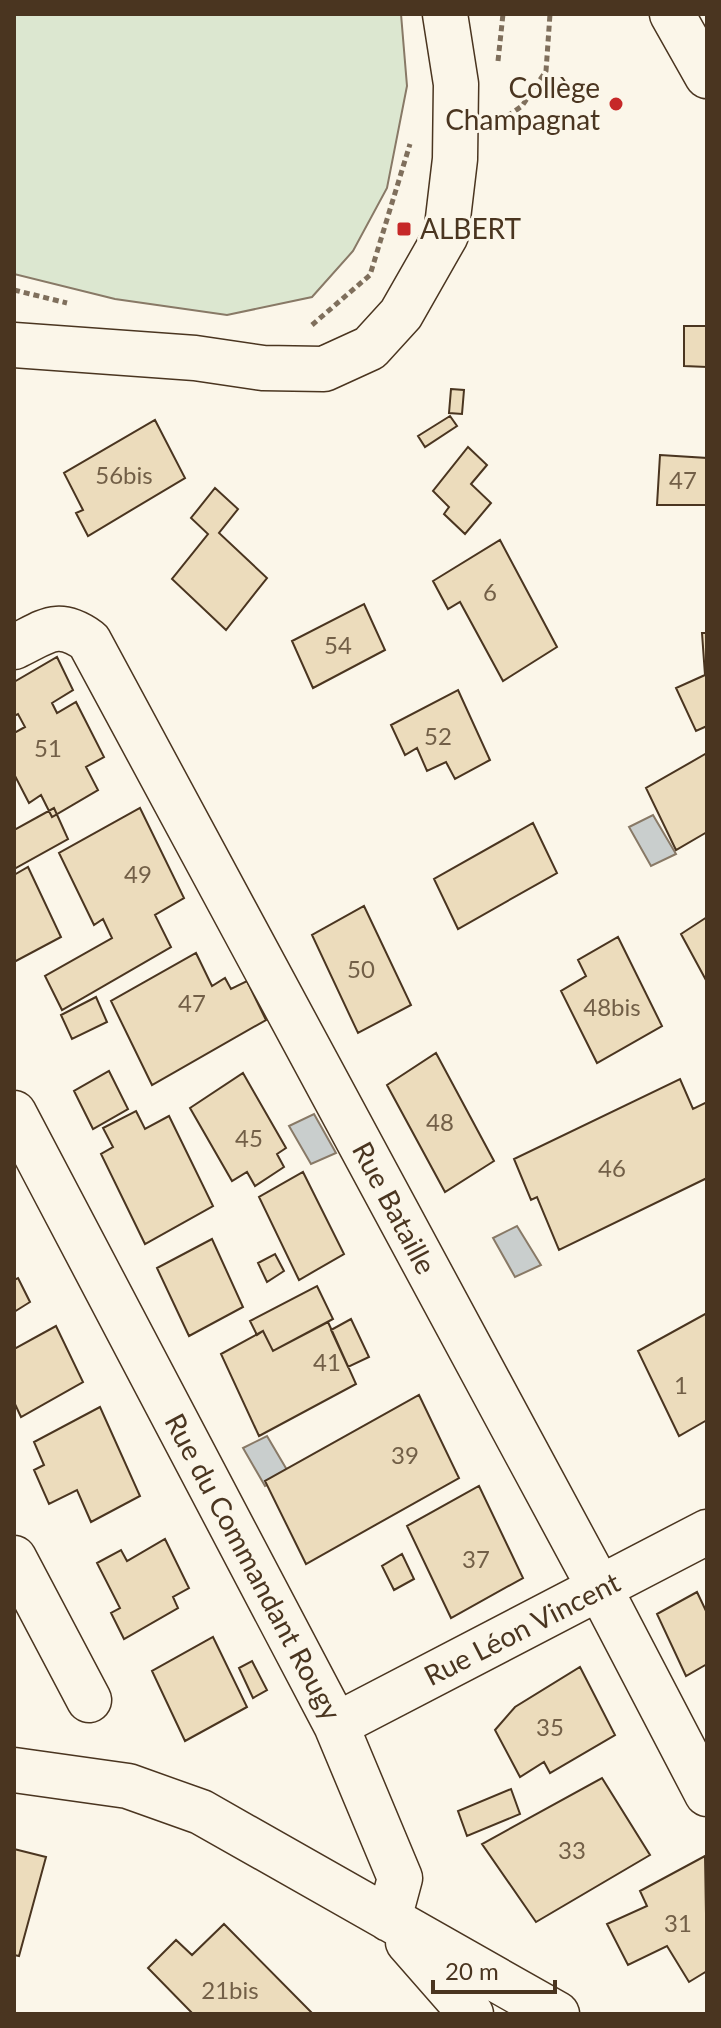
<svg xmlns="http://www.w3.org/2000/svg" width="721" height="2028" viewBox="0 0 721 2028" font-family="Lato,sans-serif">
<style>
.green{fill:#dce7d0;stroke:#887966;stroke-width:2}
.water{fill:#c9cecd;stroke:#887966;stroke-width:2}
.building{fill:#ecdcbc;stroke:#4a3520;stroke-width:2}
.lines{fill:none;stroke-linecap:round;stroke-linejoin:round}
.minor-casing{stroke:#4a3520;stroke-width:47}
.path{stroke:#7f6f5c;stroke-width:5;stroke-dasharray:6 4;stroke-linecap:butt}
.minor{stroke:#fbf6e9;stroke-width:44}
.poi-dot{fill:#c62828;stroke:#fbf6e9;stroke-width:3}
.labels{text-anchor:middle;stroke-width:6;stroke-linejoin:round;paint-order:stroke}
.number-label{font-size:24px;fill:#725f47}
.poi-label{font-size:28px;fill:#4a3520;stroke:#fbf6e9;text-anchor:end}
.street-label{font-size:28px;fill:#4a3520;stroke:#fbf6e9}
</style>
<rect width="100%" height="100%" fill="#fbf6e9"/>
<path class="green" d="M 14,14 L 401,14 L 407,86 L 387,188 L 353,251 L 312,297 L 227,315 L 115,299 L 14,274 Z"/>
<path class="water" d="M 653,815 L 676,854 L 651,866 L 629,827 Z
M 314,1114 L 336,1153 L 311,1164 L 289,1126 Z
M 517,1226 L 541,1265 L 515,1277 L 493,1238 Z
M 267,1436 L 290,1475 L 265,1486 L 243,1448 Z"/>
<path class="building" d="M 684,326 L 707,326 L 707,367 L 684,366 Z
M 451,389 L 464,390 L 462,414 L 449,413 Z
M 450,416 L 457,426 L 425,447 L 418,436 Z
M 155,420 L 185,478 L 88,536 L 76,513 L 83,510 L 64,473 Z
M 468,447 L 487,465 L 471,484 L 491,503 L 465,534 L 444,514 L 449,507 L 433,491 Z
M 660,455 L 707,458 L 707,505 L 657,505 Z
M 215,488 L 238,509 L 219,533 L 267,578 L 226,630 L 172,579 L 208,534 L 191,518 Z
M 500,540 L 557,647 L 503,681 L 460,602 L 448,609 L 433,581 Z
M 364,604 L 385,650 L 313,688 L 292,641 Z
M 702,633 L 707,633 L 707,726 L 696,731 L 676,688 L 705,675 Z
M 57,657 L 73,690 L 52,703 L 57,713 L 76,702 L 104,757 L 86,767 L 98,790 L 52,817 L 41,795 L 29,803 L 14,774 L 14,733 L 25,727 L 18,714 L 14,716 L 14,682 Z
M 458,690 L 490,760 L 455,779 L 446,762 L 427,771 L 417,748 L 405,755 L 391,725 Z
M 707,753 L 707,832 L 676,850 L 646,788 Z
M 54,808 L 68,839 L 14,869 L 14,830 Z
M 140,808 L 184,898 L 155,915 L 171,947 L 62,1010 L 45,976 L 112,938 L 103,919 L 94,925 L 59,853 Z
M 533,823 L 557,873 L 458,929 L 434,879 Z
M 28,867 L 61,937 L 14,962 L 14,875 Z
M 364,906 L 411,1005 L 358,1033 L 312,935 Z
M 707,917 L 707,982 L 681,934 Z
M 618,937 L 662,1026 L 597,1063 L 561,991 L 586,976 L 578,960 Z
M 196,953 L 212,986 L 225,978 L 231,989 L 247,981 L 266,1020 L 152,1085 L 111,1001 Z
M 96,997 L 107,1022 L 72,1039 L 61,1015 Z
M 436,1053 L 494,1161 L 445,1192 L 387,1085 Z
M 109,1071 L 128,1109 L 93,1129 L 74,1091 Z
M 243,1073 L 286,1148 L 277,1154 L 284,1167 L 255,1186 L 247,1172 L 232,1181 L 190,1108 Z
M 680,1079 L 693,1109 L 707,1102 L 707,1178 L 559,1250 L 537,1197 L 531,1200 L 514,1159 Z
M 136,1111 L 145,1129 L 169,1116 L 213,1206 L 145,1244 L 101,1154 L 113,1147 L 103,1128 Z
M 303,1172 L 344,1254 L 299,1280 L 259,1197 Z
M 212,1239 L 243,1307 L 189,1336 L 157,1268 Z
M 275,1254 L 284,1271 L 267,1282 L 258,1263 Z
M 18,1278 L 30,1302 L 14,1312 L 14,1280 Z
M 317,1286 L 333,1319 L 273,1351 L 263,1331 L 257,1335 L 250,1321 Z
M 707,1313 L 707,1420 L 679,1436 L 638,1351 Z
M 351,1319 L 369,1357 L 348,1367 L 331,1330 Z
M 328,1322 L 356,1384 L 259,1436 L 221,1354 L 263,1331 L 273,1351 Z
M 56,1326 L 83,1382 L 21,1417 L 14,1402 L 14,1349 Z
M 419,1395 L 459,1478 L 306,1564 L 265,1481 Z
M 100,1407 L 140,1496 L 91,1522 L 77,1490 L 49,1504 L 34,1470 L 44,1465 L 34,1442 Z
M 479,1486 L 523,1578 L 451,1618 L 407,1526 Z
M 165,1539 L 189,1588 L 173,1597 L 178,1608 L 124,1639 L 111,1613 L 120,1608 L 97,1563 L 121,1550 L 127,1561 Z
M 402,1554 L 414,1579 L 394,1590 L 382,1566 Z
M 697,1592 L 707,1613 L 707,1664 L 686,1676 L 657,1614 Z
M 213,1637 L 247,1707 L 185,1741 L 152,1671 Z
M 252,1661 L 267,1690 L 253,1698 L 239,1668 Z
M 580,1667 L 615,1735 L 550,1773 L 544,1762 L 520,1777 L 495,1730 L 515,1707 Z
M 602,1778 L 650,1855 L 536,1922 L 482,1844 Z
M 511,1789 L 520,1814 L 467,1836 L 458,1811 Z
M 14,1849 L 46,1857 L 19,1956 L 14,1955 Z
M 705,1856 L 707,1971 L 689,1982 L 667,1946 L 628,1965 L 607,1924 L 647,1906 L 640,1891 Z
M 224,1924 L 313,2014 L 193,2014 L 148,1968 L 176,1940 L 192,1955 Z"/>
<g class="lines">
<g class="minor-casing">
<path id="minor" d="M 672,14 L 707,76
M 14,345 L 195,358 L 263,368 L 324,369 L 370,348 L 401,314 L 446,235 L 455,159 L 456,84 L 445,14
M 14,647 C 46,632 57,618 89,641 L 600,1589 L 707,1794
M 14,1113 L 336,1725 L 400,1878 L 389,1919
M 14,1558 L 89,1700
M 336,1725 L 707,1532
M 14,1770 L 128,1786 L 201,1812 L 557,2014
M 408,1942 L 471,2014"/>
</g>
<path class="path" d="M 498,61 L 503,14
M 499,122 L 522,106 L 546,71 L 550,14
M 14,290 L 67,303
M 312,325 L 370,275 L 410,144"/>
<use href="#minor" class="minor"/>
</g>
<g class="poi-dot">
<circle cx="616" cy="104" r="8"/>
<rect x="396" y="221" width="16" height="16" rx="4"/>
</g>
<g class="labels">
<g class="number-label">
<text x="124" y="484">56bis</text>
<text x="683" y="489">47</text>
<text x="490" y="601">6</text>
<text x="338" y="654">54</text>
<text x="438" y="745">52</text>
<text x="48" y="757">51</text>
<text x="138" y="883">49</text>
<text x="361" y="978">50</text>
<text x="192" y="1012">47</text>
<text x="612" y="1016">48bis</text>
<text x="440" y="1131">48</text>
<text x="249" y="1147">45</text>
<text x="612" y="1177">46</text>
<text x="327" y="1371">41</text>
<text x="681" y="1394">1</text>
<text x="405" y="1464">39</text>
<text x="476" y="1568">37</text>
<text x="550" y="1736">35</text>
<text x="572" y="1859">33</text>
<text x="678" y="1932">31</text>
<text x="230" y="1999">21bis</text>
</g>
<g class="poi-label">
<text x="600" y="98">Collège<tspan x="600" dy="32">Champagnat</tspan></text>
<text x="420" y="239" text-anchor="start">ALBERT</text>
</g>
<g class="street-label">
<text transform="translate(394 1208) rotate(62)" y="10">Rue Bataille</text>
<text transform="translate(253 1567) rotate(62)" y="10">Rue du Commandant Rougy</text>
<text transform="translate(522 1629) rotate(-27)" y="10">Rue Léon Vincent</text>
</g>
</g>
<rect width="721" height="2028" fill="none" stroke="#4a3520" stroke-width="32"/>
<path d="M433 1980v12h122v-12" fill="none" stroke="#4a3520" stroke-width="4"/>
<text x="445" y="1980" font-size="24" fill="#4a3520" stroke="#fbf6e9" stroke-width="6" paint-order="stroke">20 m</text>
</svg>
